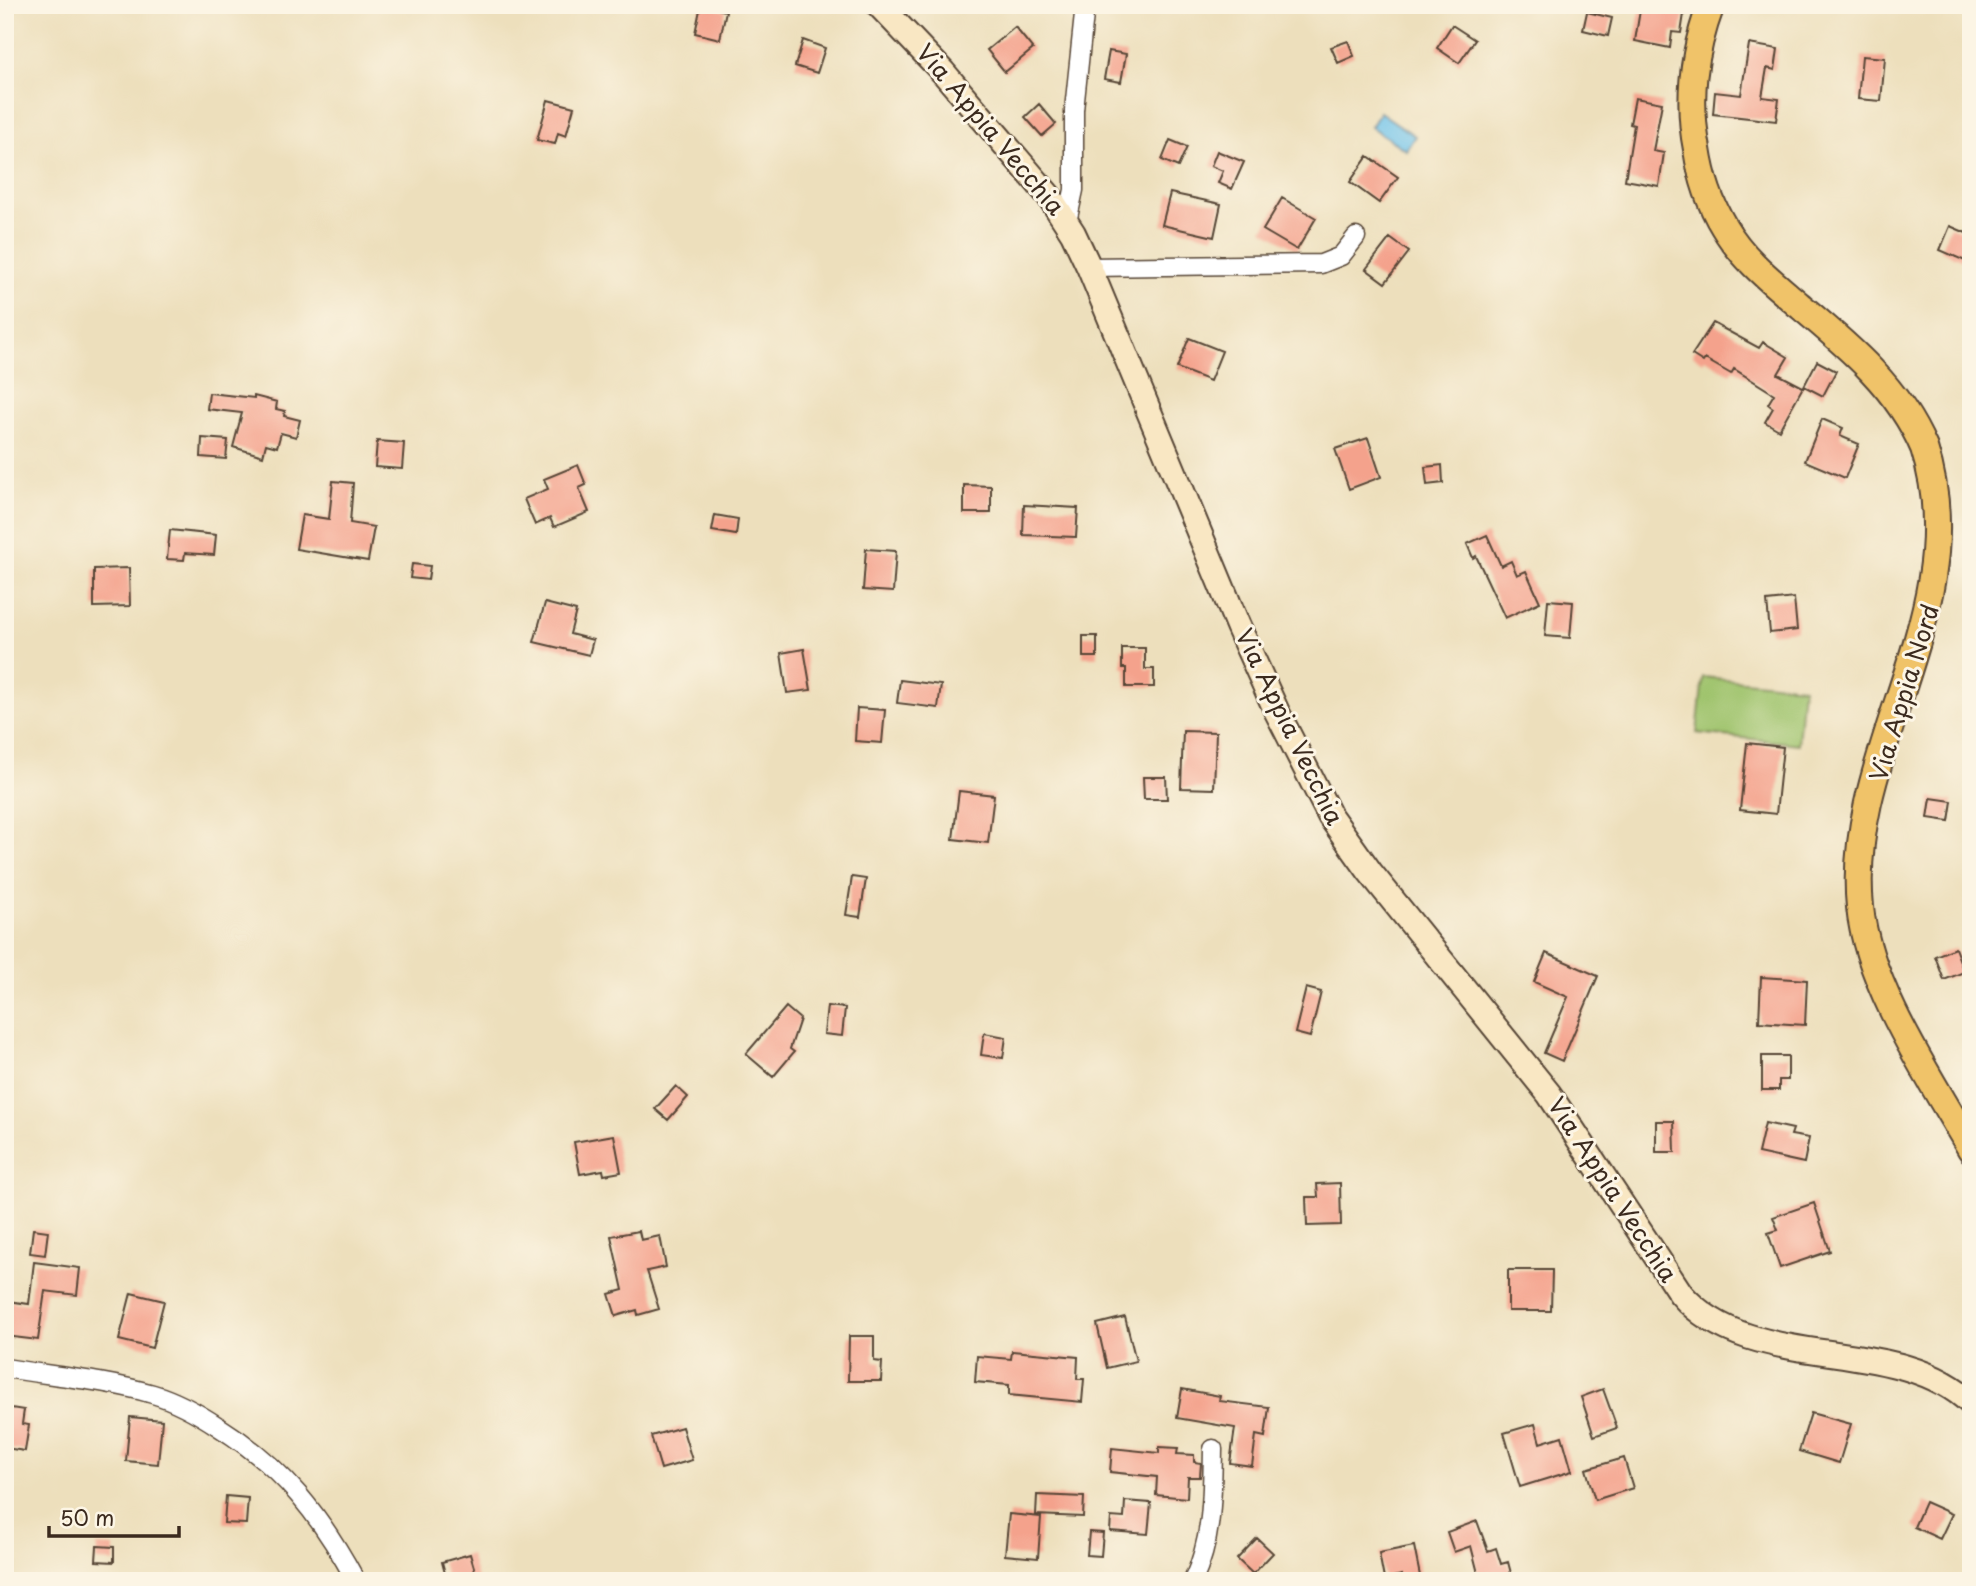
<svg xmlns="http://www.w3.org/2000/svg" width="1976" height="1586" viewBox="0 0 1976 1586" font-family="'Playpen Sans',sans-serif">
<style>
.green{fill:#a0c46e;stroke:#6e7746;stroke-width:2}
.water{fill:#6ec3eb;stroke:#547684;stroke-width:2}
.building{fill:#f4a28c}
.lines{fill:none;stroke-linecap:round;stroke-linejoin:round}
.street-casing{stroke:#564536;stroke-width:21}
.secondary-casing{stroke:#564536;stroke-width:28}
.primary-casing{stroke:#564536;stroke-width:30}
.street{stroke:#fff;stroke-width:18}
.secondary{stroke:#f9e7c3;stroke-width:24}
.primary{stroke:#f0c369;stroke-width:26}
.labels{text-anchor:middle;stroke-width:6;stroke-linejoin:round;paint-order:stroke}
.street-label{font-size:24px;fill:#3b2a1e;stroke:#fcf5e5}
</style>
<rect width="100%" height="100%" fill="#fcf5e5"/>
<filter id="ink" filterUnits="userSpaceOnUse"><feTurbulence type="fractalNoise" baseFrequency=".0143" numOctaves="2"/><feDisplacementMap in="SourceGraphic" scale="14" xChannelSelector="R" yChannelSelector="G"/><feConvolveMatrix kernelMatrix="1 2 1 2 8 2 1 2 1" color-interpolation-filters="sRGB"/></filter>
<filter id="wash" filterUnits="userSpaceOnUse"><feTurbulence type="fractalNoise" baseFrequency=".00686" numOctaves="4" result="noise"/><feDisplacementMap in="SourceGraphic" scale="28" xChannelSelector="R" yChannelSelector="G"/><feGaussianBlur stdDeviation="1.57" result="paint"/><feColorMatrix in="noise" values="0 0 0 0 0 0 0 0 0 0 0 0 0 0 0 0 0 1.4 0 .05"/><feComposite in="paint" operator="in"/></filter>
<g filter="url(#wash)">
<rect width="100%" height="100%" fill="#eddfbc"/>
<path class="green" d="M 1703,677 L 1803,687 L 1798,744 L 1697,733 Z"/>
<path class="water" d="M 1380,112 L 1415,136 L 1406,150 L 1371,127 Z"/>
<g id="blocks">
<path class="building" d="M 701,5 L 726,11 L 720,39 L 695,33 Z
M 1646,5 L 1678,5 L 1677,13 L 1684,14 L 1681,33 L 1672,32 L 1670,48 L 1635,41 L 1640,10 L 1646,11 Z
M 1587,12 L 1612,18 L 1608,36 L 1583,30 Z
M 1452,25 L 1475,40 L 1459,63 L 1437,48 Z
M 1015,27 L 1033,49 L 1005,72 L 987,50 Z
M 803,40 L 825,48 L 817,73 L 795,66 Z
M 1348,41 L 1354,56 L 1338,63 L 1331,47 Z
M 1749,44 L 1778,49 L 1775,70 L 1767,68 L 1762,97 L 1779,99 L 1776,121 L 1713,114 L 1715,92 L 1741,95 Z
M 1109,51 L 1126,54 L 1121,82 L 1104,79 Z
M 1862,56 L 1885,58 L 1881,101 L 1858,99 Z
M 1635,98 L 1662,103 L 1653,151 L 1664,153 L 1659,186 L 1625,180 L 1634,125 L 1630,124 Z
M 548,100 L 574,107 L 566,136 L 558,133 L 555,144 L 537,140 Z
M 1039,104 L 1056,124 L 1042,136 L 1025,117 Z
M 1170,140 L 1187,147 L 1178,167 L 1162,160 Z
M 1217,151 L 1244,162 L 1232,189 L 1218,183 L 1223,171 L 1211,166 Z
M 1368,156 L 1398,177 L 1379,203 L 1350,182 Z
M 1170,193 L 1221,204 L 1214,237 L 1162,225 Z
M 1282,198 L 1316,218 L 1297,250 L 1263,230 Z
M 1950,226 L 1971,235 L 1971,248 L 1965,261 L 1940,250 Z
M 1390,238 L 1409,252 L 1385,283 L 1366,269 Z
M 1713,323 L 1759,348 L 1763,342 L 1788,357 L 1778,374 L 1803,387 L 1779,430 L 1765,422 L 1773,408 L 1768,404 L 1774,394 L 1734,369 L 1731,374 L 1705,359 L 1703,362 L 1692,355 Z
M 1189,338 L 1222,351 L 1210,381 L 1177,368 Z
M 1817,361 L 1836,371 L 1823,396 L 1804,386 Z
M 209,393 L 254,398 L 254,396 L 277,402 L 276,409 L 285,411 L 284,416 L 300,420 L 296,437 L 281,433 L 277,447 L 266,444 L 263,456 L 233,447 L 242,413 L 207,409 Z
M 1822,419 L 1843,428 L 1840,436 L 1859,444 L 1845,478 L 1805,461 Z
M 202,438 L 228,440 L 226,459 L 201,457 Z
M 1368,438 L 1381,477 L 1349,489 L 1335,449 Z
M 377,441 L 404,443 L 402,469 L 375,467 Z
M 578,465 L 586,485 L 579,488 L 589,512 L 554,527 L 550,518 L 535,525 L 524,499 L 548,489 L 544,479 Z
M 1442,465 L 1443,483 L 1427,485 L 1425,467 Z
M 333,481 L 353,483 L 350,523 L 374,527 L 368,561 L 296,549 L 302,515 L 329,519 Z
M 964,485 L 991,486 L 991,513 L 964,513 Z
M 1024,505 L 1078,508 L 1076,537 L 1023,535 Z
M 715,515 L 738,519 L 736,535 L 712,531 Z
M 170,530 L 216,535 L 214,555 L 185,553 L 184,560 L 167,559 Z
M 1487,535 L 1501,566 L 1511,561 L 1517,575 L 1526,571 L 1540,602 L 1505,618 L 1476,556 L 1473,558 L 1467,544 Z
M 866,549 L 896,551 L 893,592 L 863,590 Z
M 412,564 L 430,566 L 428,580 L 410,578 Z
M 129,568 L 130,606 L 94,607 L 94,569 Z
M 1794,598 L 1797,630 L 1770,633 L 1767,601 Z
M 1548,600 L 1573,602 L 1570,638 L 1545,636 Z
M 545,603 L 576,611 L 570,634 L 593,640 L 589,655 L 534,642 Z
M 1083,636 L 1097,636 L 1097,657 L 1083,657 Z
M 1122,648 L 1145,648 L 1145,669 L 1154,669 L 1154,687 L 1126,687 L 1126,668 L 1122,668 Z
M 804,649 L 811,690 L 787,693 L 781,653 Z
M 900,680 L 941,685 L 938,708 L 897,703 Z
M 857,708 L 885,710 L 882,743 L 855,741 Z
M 1183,731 L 1216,732 L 1214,789 L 1181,788 Z
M 1747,743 L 1783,747 L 1776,814 L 1740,810 Z
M 1143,777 L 1166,777 L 1167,799 L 1144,799 Z
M 959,791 L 994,795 L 988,843 L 953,839 Z
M 1931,798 L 1952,801 L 1949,821 L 1928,818 Z
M 852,877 L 866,879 L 860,917 L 846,915 Z
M 1955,948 L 1964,972 L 1944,980 L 1935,956 Z
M 1546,953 L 1598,976 L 1562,1061 L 1544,1053 L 1568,997 L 1534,982 Z
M 1761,977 L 1807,980 L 1805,1025 L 1759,1022 Z
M 1306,988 L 1321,992 L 1310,1037 L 1295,1033 Z
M 827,1006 L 845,1008 L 842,1036 L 824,1034 Z
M 786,1007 L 800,1019 L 790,1049 L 794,1052 L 773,1077 L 746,1054 Z
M 984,1033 L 1006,1037 L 1003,1058 L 981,1055 Z
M 1762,1056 L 1788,1056 L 1788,1080 L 1779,1080 L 1779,1090 L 1762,1090 Z
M 676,1086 L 688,1097 L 668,1120 L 655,1109 Z
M 1656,1121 L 1674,1121 L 1675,1152 L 1656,1152 Z
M 1765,1123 L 1793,1129 L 1791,1135 L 1809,1138 L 1804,1163 L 1758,1153 Z
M 614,1135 L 621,1172 L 604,1175 L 603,1170 L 580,1174 L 574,1142 Z
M 1340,1183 L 1341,1225 L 1307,1226 L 1306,1197 L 1318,1197 L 1317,1184 Z
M 1814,1203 L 1830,1251 L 1780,1268 L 1768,1233 L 1778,1230 L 1773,1217 Z
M 33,1229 L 48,1231 L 45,1255 L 30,1253 Z
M 639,1231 L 641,1240 L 660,1236 L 666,1267 L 647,1271 L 659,1309 L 638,1315 L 637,1310 L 616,1316 L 609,1294 L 623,1290 L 611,1236 Z
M 34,1262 L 80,1268 L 77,1295 L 45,1291 L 38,1340 L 5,1336 L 8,1301 L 29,1304 Z
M 1508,1270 L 1552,1270 L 1551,1311 L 1508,1311 Z
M 131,1293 L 164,1301 L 152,1348 L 119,1340 Z
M 1125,1317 L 1136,1361 L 1107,1368 L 1097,1324 Z
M 849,1336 L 874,1336 L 874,1361 L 882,1362 L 881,1381 L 848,1381 Z
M 1012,1351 L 1078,1357 L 1077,1379 L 1084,1379 L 1082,1402 L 1009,1395 L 1009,1385 L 975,1382 L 977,1356 L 1011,1359 Z
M 1182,1389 L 1220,1396 L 1219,1401 L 1269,1407 L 1265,1437 L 1256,1435 L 1252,1466 L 1230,1463 L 1235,1428 L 1177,1418 Z
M 1603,1389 L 1617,1428 L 1594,1436 L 1581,1397 Z
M 5,1407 L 24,1410 L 22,1424 L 29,1425 L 25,1451 L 5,1448 Z
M 1811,1413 L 1851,1424 L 1839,1463 L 1799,1451 Z
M 130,1417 L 162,1420 L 158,1464 L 126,1461 Z
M 1535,1424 L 1540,1443 L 1562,1436 L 1572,1471 L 1520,1487 L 1504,1433 Z
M 682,1427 L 692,1460 L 661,1469 L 651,1436 Z
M 1159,1447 L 1178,1448 L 1177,1454 L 1194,1455 L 1194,1462 L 1201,1463 L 1200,1477 L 1188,1477 L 1187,1498 L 1156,1495 L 1157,1477 L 1110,1472 L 1112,1448 L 1159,1453 Z
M 1624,1458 L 1633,1488 L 1595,1500 L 1586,1469 Z
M 1037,1495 L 1084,1497 L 1083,1517 L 1036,1515 Z
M 226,1496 L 248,1498 L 246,1524 L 224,1523 Z
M 1125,1501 L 1151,1503 L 1148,1534 L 1110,1531 L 1111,1517 L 1124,1518 Z
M 1925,1502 L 1952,1514 L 1940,1539 L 1914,1527 Z
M 1009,1514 L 1041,1517 L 1038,1558 L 1005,1555 Z
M 1477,1521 L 1488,1551 L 1496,1548 L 1501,1564 L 1508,1562 L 1513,1581 L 1480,1581 L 1471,1546 L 1454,1552 L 1447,1532 Z
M 1089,1532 L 1103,1533 L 1101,1556 L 1087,1555 Z
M 1257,1538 L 1273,1553 L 1253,1574 L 1237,1559 Z
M 97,1546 L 114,1547 L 114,1562 L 96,1561 Z
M 1414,1546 L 1421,1581 L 1403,1581 L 1402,1575 L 1384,1579 L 1379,1553 Z
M 470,1554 L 478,1581 L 447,1581 L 442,1562 Z"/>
</g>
</g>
<g filter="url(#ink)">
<use href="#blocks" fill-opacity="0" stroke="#564536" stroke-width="2"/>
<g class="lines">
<g class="street-casing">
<path id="street" d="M 1067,222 L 1074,190 L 1074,110 L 1085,5
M 1089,267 L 1321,264 L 1341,256 L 1356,237
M 5,1368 C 54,1376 105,1380 153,1394 C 177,1401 198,1413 219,1427 C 283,1467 321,1516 356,1581
M 1193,1581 C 1213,1538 1212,1495 1213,1449"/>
</g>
<g class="secondary-casing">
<path id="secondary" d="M 879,5 L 943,72 L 1049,196 L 1073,233 L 1089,267 L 1238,626 L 1277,712 L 1330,816 L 1370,872 L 1549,1094 L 1681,1294 C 1751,1376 1896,1331 1971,1403"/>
</g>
<g class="primary-casing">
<path id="primary" d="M 1711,5 C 1693,53 1687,99 1697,149 C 1701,176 1710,204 1724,227 C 1743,259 1771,281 1799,305 C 1848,346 1898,387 1924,448 C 1976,608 1844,751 1860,907 C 1867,985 1932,1081 1971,1149"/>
</g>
<use href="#street" class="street"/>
<use href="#secondary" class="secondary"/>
<use href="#primary" class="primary"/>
</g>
</g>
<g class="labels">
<g class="street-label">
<text transform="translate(990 130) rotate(50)" y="8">Via Appia Vecchia</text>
<text transform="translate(1905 693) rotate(-73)" y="8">Via Appia Nord</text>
<text transform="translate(1289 727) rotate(64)" y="8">Via Appia Vecchia</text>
<text transform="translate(1612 1190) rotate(57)" y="8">Via Appia Vecchia</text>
</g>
</g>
<rect width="1976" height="1586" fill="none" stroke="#fcf5e5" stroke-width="28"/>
<path d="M49 1526v10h130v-10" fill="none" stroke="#3b2a1e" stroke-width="3.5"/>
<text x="60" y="1526" font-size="21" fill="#3b2a1e" stroke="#fcf5e5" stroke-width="5" paint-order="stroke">50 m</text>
</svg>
